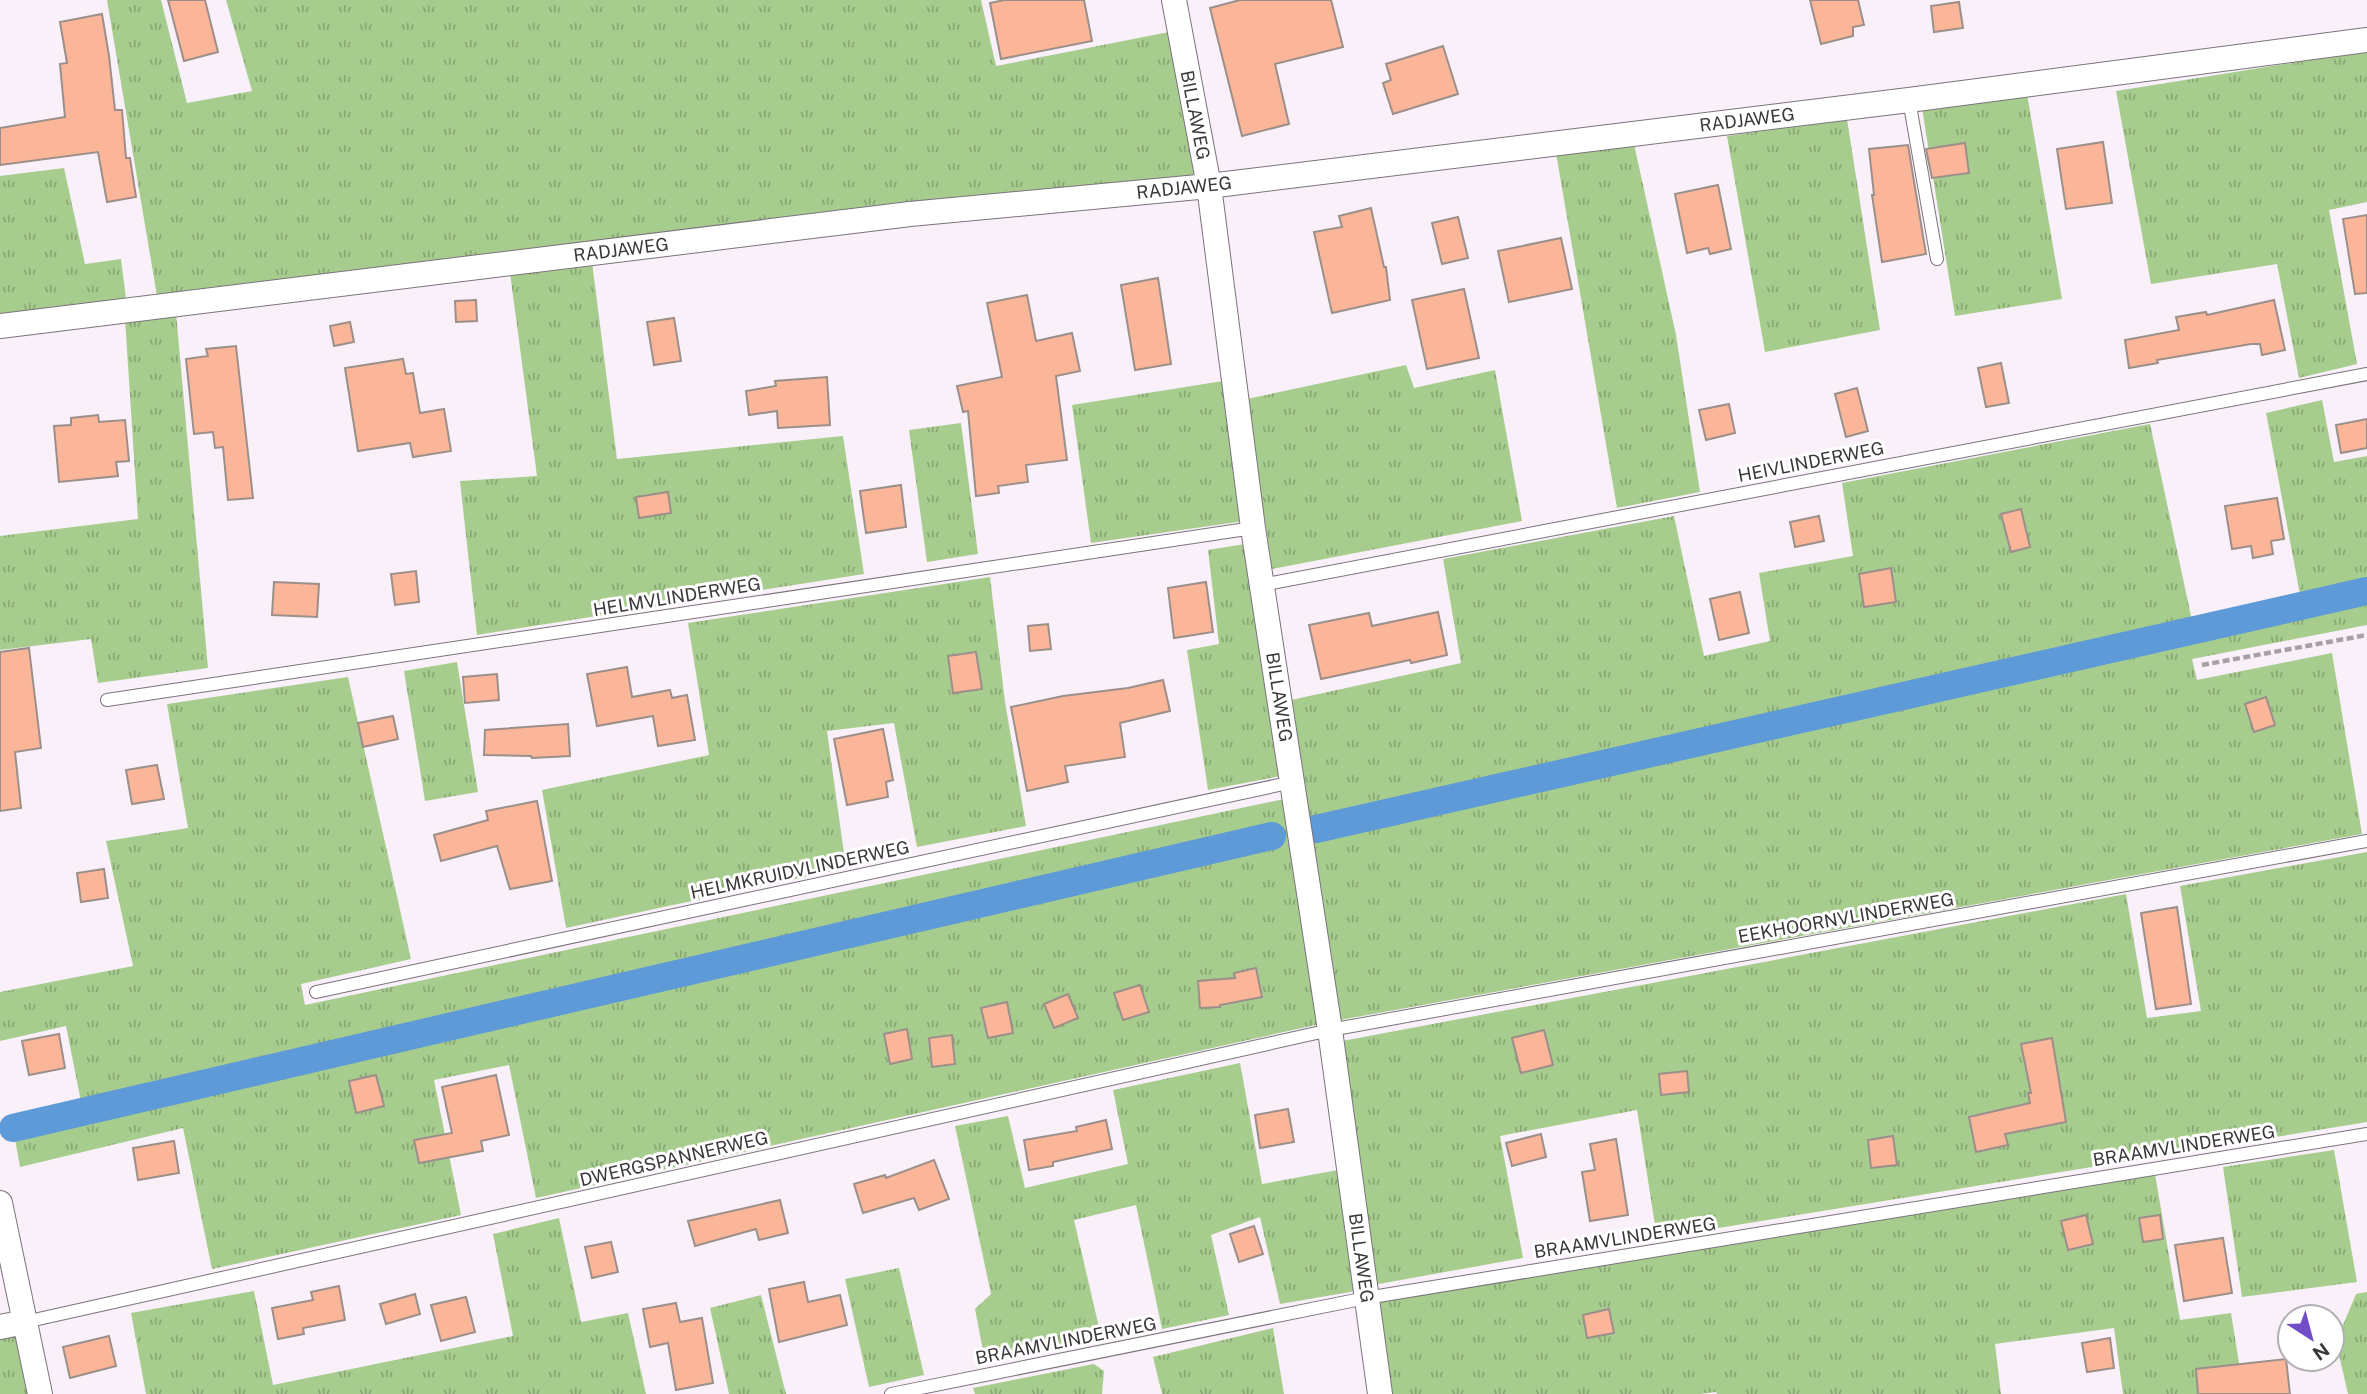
<svg xmlns="http://www.w3.org/2000/svg" width="2367" height="1394" viewBox="0 0 2367 1394" font-family="'Public Sans',sans-serif">
<style>
.grass{fill:url(#grass-tufts)}
.lines{fill:none;stroke-linecap:round;stroke-linejoin:round}
.canal{stroke:#5d9ad7;stroke-width:28}
.building{fill:#fbb69a;stroke:#9c8f8a;stroke-width:2}
.lane-casing{stroke:#7b737c;stroke-width:14}
.street-casing{stroke:#7b737c;stroke-width:26}
.path{stroke:#a7a0a7;stroke-width:4.5;stroke-dasharray:7 3.5;stroke-linecap:butt}
.lane{stroke:#fff;stroke-width:12}
.street{stroke:#fff;stroke-width:24}
.labels{text-anchor:middle;stroke-width:6;stroke-linejoin:round;paint-order:stroke}
.street-label{font-size:18px;fill:#3b373b;stroke:#fff}
</style>
<defs>
<pattern id="grass-tufts" width="24" height="20" patternUnits="userSpaceOnUse" patternTransform="scale(1.75)"><rect width="24" height="20" fill="#a7cd8e"/><path d="M3 7l-1-3M5 7V3M7 7l1-3M15 17l-1-3M17 17v-4M19 17l1-3" fill="none" stroke="#89a775"/></pattern>
</defs>
<rect width="100%" height="100%" fill="#f9f0fa"/>
<path class="grass" d="M 107,0 L 161,0 L 187,103 L 252,91 L 226,0 L 981,0 L 996,66 L 1169,32 L 1196,179 L 157,296 Z
M 2367,51 L 2367,202 L 2329,210 L 2357,364 L 2299,378 L 2277,264 L 2151,284 L 2116,91 Z
M 2027,94 L 2062,299 L 1955,316 L 1922,108 Z
M 1847,119 L 1880,330 L 1765,352 L 1727,136 Z
M 1634,144 L 1676,335 L 1700,492 L 1617,508 L 1556,153 Z
M 64,168 L 85,264 L 121,259 L 126,298 L 0,317 L 0,176 Z
M 592,262 L 617,459 L 843,436 L 864,574 L 477,635 L 460,481 L 537,476 L 510,273 Z
M 176,313 L 208,668 L 98,683 L 91,639 L 0,650 L 0,536 L 138,519 L 125,319 Z
M 1406,365 L 1414,388 L 1495,370 L 1522,521 L 1272,569 L 1247,399 Z
M 1223,381 L 1244,521 L 1091,543 L 1072,405 Z
M 2322,400 L 2334,462 L 2367,456 L 2367,625 L 2192,659 L 2197,680 L 2332,653 L 2362,834 L 1340,1020 L 1291,700 L 1461,663 L 1443,559 L 1674,516 L 1704,656 L 1770,641 L 1759,573 L 1853,556 L 1842,483 L 2150,424 L 2194,630 L 2302,605 L 2266,413 Z
M 961,423 L 978,554 L 927,562 L 909,430 Z
M 1245,544 L 1281,776 L 1208,790 L 1187,650 L 1219,644 L 1208,550 Z
M 990,577 L 1005,702 L 1026,826 L 917,847 L 894,723 L 827,731 L 846,868 L 566,928 L 542,790 L 709,755 L 688,623 Z
M 457,662 L 478,792 L 425,801 L 404,671 Z
M 348,677 L 411,959 L 301,984 L 305,1005 L 1284,799 L 1320,1024 L 536,1198 L 509,1065 L 434,1080 L 461,1215 L 212,1269 L 183,1128 L 20,1167 L 13,1128 L 83,1112 L 66,1026 L 0,1041 L 0,992 L 133,966 L 106,841 L 188,828 L 167,704 Z
M 2367,852 L 2367,1122 L 1657,1238 L 1637,1110 L 1500,1136 L 1523,1258 L 1373,1285 L 1342,1041 L 2126,894 L 2147,1018 L 2201,1011 L 2180,886 Z
M 1240,1063 L 1262,1184 L 1338,1170 L 1356,1291 L 1280,1304 L 1260,1217 L 1211,1235 L 1229,1315 L 1162,1329 L 1136,1205 L 1074,1220 L 1102,1340 L 985,1361 L 975,1309 L 991,1294 L 955,1126 L 1008,1116 L 1025,1188 L 1128,1164 L 1113,1090 Z
M 2334,1150 L 2357,1282 L 2242,1297 L 2223,1167 Z
M 2155,1174 L 2180,1320 L 2231,1313 L 2244,1394 L 2123,1394 L 2114,1328 L 1995,1344 L 2001,1394 L 1717,1394 L 1716,1392 L 1700,1394 L 1390,1394 L 1375,1300 Z
M 559,1218 L 581,1322 L 628,1313 L 646,1394 L 146,1394 L 131,1313 L 254,1291 L 273,1385 L 513,1336 L 493,1234 Z
M 899,1268 L 924,1375 L 869,1387 L 845,1279 Z
M 2367,1292 L 2367,1394 L 2348,1394 L 2336,1342 L 2356,1294 Z
M 761,1295 L 786,1394 L 729,1394 L 710,1308 Z
M 1273,1328 L 1284,1394 L 1162,1394 L 1153,1357 Z
M 18,1333 L 30,1394 L 0,1394 L 0,1337 Z
M 1094,1364 L 1104,1371 L 1102,1394 L 975,1394 L 973,1388 Z"/>
<g class="lines">
<path class="canal" d="M 1316,829 L 2367,591
M 13,1128 L 1272,836"/>
</g>
<path class="building" d="M 168,0 L 205,0 L 218,52 L 184,61 Z
M 1004,0 L 1084,0 L 1092,41 L 1001,59 L 990,3 Z
M 1240,0 L 1331,0 L 1343,47 L 1275,64 L 1289,124 L 1242,136 L 1210,8 Z
M 1810,0 L 1858,0 L 1864,25 L 1853,27 L 1853,36 L 1821,44 Z
M 1959,2 L 1963,28 L 1934,32 L 1931,6 Z
M 102,14 L 109,56 L 115,110 L 122,110 L 126,158 L 130,158 L 136,197 L 107,202 L 98,152 L 0,165 L 0,128 L 65,117 L 60,64 L 67,63 L 60,22 Z
M 1443,46 L 1458,94 L 1393,114 L 1383,83 L 1391,80 L 1386,64 Z
M 2103,142 L 2112,203 L 2066,209 L 2057,149 Z
M 1965,143 L 1969,173 L 1932,178 L 1926,149 Z
M 1908,145 L 1926,254 L 1882,262 L 1872,195 L 1874,195 L 1869,149 Z
M 1718,185 L 1731,249 L 1710,254 L 1708,248 L 1687,253 L 1675,194 Z
M 1371,208 L 1384,267 L 1386,267 L 1390,300 L 1332,313 L 1314,232 L 1342,227 L 1339,216 Z
M 2367,215 L 2367,293 L 2355,294 L 2343,219 Z
M 1458,217 L 1468,258 L 1442,264 L 1432,223 Z
M 1561,238 L 1572,289 L 1509,302 L 1498,251 Z
M 1158,278 L 1171,364 L 1135,370 L 1121,285 Z
M 1464,289 L 1479,358 L 1427,369 L 1412,300 Z
M 1027,295 L 1036,341 L 1072,333 L 1080,371 L 1056,376 L 1067,460 L 1026,465 L 1028,482 L 998,486 L 999,493 L 976,496 L 968,411 L 963,412 L 957,386 L 1002,377 L 987,303 Z
M 476,300 L 477,321 L 456,322 L 455,301 Z
M 2274,300 L 2285,350 L 2262,355 L 2260,344 L 2251,344 L 2157,360 L 2158,363 L 2129,368 L 2125,340 L 2179,330 L 2176,317 L 2206,312 L 2207,315 Z
M 674,318 L 681,361 L 654,365 L 647,322 Z
M 350,322 L 354,342 L 334,346 L 330,326 Z
M 236,346 L 253,498 L 228,500 L 223,447 L 215,448 L 213,432 L 194,434 L 186,359 L 208,356 L 206,349 Z
M 403,359 L 406,374 L 413,373 L 420,413 L 444,409 L 451,451 L 413,457 L 410,443 L 358,451 L 345,368 Z
M 2001,363 L 2009,403 L 1986,407 L 1978,368 Z
M 827,377 L 830,425 L 778,428 L 777,411 L 749,415 L 746,391 L 776,386 L 775,381 Z
M 1857,388 L 1868,431 L 1846,437 L 1835,394 Z
M 1729,404 L 1735,433 L 1706,440 L 1699,410 Z
M 98,415 L 99,422 L 125,420 L 129,461 L 116,462 L 118,476 L 59,482 L 54,426 L 71,425 L 71,418 Z
M 2367,419 L 2367,448 L 2341,453 L 2336,425 Z
M 901,485 L 906,527 L 866,533 L 860,491 Z
M 668,492 L 671,513 L 639,518 L 636,497 Z
M 2277,498 L 2284,539 L 2271,541 L 2273,554 L 2253,558 L 2251,546 L 2232,549 L 2225,506 Z
M 2021,509 L 2030,547 L 2011,552 L 2001,514 Z
M 1819,516 L 1824,541 L 1795,547 L 1790,522 Z
M 1891,568 L 1896,602 L 1864,607 L 1859,574 Z
M 416,571 L 419,602 L 395,605 L 391,574 Z
M 274,582 L 319,584 L 317,617 L 272,615 Z
M 1206,582 L 1213,632 L 1174,638 L 1168,588 Z
M 1740,592 L 1749,633 L 1719,640 L 1710,599 Z
M 1438,612 L 1447,655 L 1411,663 L 1410,660 L 1321,679 L 1309,625 L 1369,613 L 1372,626 Z
M 1048,624 L 1051,649 L 1030,651 L 1028,626 Z
M 29,648 L 41,748 L 15,752 L 21,808 L 0,811 L 0,652 Z
M 976,652 L 982,689 L 953,693 L 948,656 Z
M 627,667 L 632,697 L 670,690 L 672,698 L 687,695 L 695,740 L 658,746 L 653,716 L 597,726 L 587,674 Z
M 497,674 L 499,700 L 465,703 L 463,677 Z
M 1163,680 L 1170,711 L 1120,723 L 1125,757 L 1065,766 L 1068,782 L 1027,791 L 1011,707 L 1063,696 L 1128,688 Z
M 2266,697 L 2275,725 L 2254,732 L 2245,704 Z
M 393,716 L 398,739 L 363,747 L 358,723 Z
M 568,724 L 570,756 L 532,758 L 531,756 L 484,755 L 485,730 Z
M 883,729 L 893,780 L 886,782 L 888,797 L 847,805 L 834,739 Z
M 157,765 L 164,799 L 132,804 L 126,770 Z
M 537,801 L 552,881 L 510,889 L 497,846 L 441,861 L 434,835 L 488,820 L 486,811 Z
M 104,869 L 108,898 L 81,902 L 77,873 Z
M 2177,907 L 2191,1004 L 2156,1009 L 2141,913 Z
M 1256,968 L 1262,997 L 1220,1005 L 1220,1007 L 1200,1008 L 1198,981 L 1235,978 L 1234,973 Z
M 1140,985 L 1149,1012 L 1123,1020 L 1114,993 Z
M 1068,994 L 1078,1018 L 1054,1028 L 1044,1004 Z
M 1007,1002 L 1013,1033 L 988,1038 L 981,1008 Z
M 907,1029 L 912,1059 L 890,1064 L 884,1034 Z
M 1544,1030 L 1553,1065 L 1521,1073 L 1512,1038 Z
M 59,1034 L 65,1068 L 29,1075 L 22,1041 Z
M 952,1035 L 955,1064 L 932,1067 L 929,1038 Z
M 2052,1038 L 2066,1122 L 2005,1134 L 2008,1145 L 1976,1152 L 1969,1117 L 2030,1103 L 2028,1093 L 2031,1093 L 2021,1044 Z
M 1687,1071 L 1689,1092 L 1661,1095 L 1659,1074 Z
M 376,1075 L 384,1106 L 356,1113 L 349,1081 Z
M 496,1075 L 509,1135 L 481,1141 L 483,1151 L 419,1163 L 414,1140 L 452,1133 L 442,1087 Z
M 1288,1109 L 1294,1142 L 1260,1148 L 1255,1115 Z
M 1106,1120 L 1112,1149 L 1053,1162 L 1053,1166 L 1029,1170 L 1024,1140 L 1077,1131 L 1076,1127 Z
M 1541,1134 L 1546,1157 L 1512,1166 L 1506,1143 Z
M 1893,1136 L 1897,1165 L 1871,1168 L 1868,1140 Z
M 1616,1139 L 1628,1215 L 1590,1221 L 1582,1172 L 1595,1170 L 1590,1144 Z
M 174,1141 L 179,1173 L 138,1180 L 133,1148 Z
M 934,1160 L 949,1199 L 919,1210 L 914,1198 L 863,1213 L 854,1184 L 885,1175 L 886,1178 Z
M 780,1200 L 788,1233 L 759,1240 L 756,1229 L 695,1246 L 688,1221 Z
M 2086,1215 L 2093,1244 L 2068,1250 L 2061,1221 Z
M 2160,1215 L 2163,1239 L 2143,1242 L 2139,1218 Z
M 1254,1226 L 1263,1254 L 1239,1262 L 1230,1234 Z
M 2223,1238 L 2232,1293 L 2184,1301 L 2175,1245 Z
M 611,1242 L 618,1272 L 592,1278 L 585,1247 Z
M 804,1282 L 808,1302 L 840,1295 L 847,1325 L 779,1342 L 769,1289 Z
M 339,1286 L 345,1320 L 303,1328 L 304,1334 L 278,1339 L 272,1308 L 313,1300 L 311,1292 Z
M 415,1294 L 420,1314 L 386,1324 L 380,1304 Z
M 466,1297 L 475,1332 L 441,1341 L 431,1305 Z
M 676,1303 L 680,1322 L 702,1318 L 713,1383 L 676,1390 L 668,1343 L 650,1347 L 643,1309 Z
M 1609,1309 L 1614,1333 L 1587,1338 L 1583,1315 Z
M 109,1336 L 116,1366 L 70,1378 L 63,1347 Z
M 2110,1338 L 2114,1368 L 2087,1372 L 2082,1343 Z
M 2286,1359 L 2290,1394 L 2198,1394 L 2196,1369 Z"/>
<g class="lines">
<g class="lane-casing">
<path id="lane" d="M 1909,100 L 1937,259
M 1262,585 L 2367,374
M 107,700 L 1253,528
M 316,992 L 1293,782
M 25,1322 L 1330,1030 L 2367,841
M 891,1394 L 1366,1298 L 2367,1134"/>
</g>
<g class="street-casing">
<path id="street" d="M 1174,0 L 1209,186 L 1253,528 L 1330,1030 L 1380,1394
M 0,326 L 910,214 L 1209,186 L 1909,100 L 2367,40
M 0,1203 L 40,1394
M 0,1327 L 25,1322"/>
</g>
<path class="path" d="M 2202,665 L 2367,635"/>
<use href="#lane" class="lane"/>
<use href="#street" class="street"/>
</g>
<g class="labels">
<g class="street-label">
<text transform="translate(1195 115) rotate(79)" y="6">BILLAWEG</text>
<text transform="translate(1747 120) rotate(-7)" y="6">RADJAWEG</text>
<text transform="translate(1184 188) rotate(-6)" y="6">RADJAWEG</text>
<text transform="translate(621 250) rotate(-7)" y="6">RADJAWEG</text>
<text transform="translate(1811 462) rotate(-11)" y="6">HEIVLINDERWEG</text>
<text transform="translate(677 597) rotate(-9)" y="6">HELMVLINDERWEG</text>
<text transform="translate(1279 697) rotate(81)" y="6">BILLAWEG</text>
<text transform="translate(800 870) rotate(-12)" y="6">HELMKRUIDVLINDERWEG</text>
<text transform="translate(1846 918) rotate(-10)" y="6">EEKHOORNVLINDERWEG</text>
<text transform="translate(2184 1146) rotate(-9)" y="6">BRAAMVLINDERWEG</text>
<text transform="translate(674 1159) rotate(-13)" y="6">DWERGSPANNERWEG</text>
<text transform="translate(1625 1238) rotate(-9)" y="6">BRAAMVLINDERWEG</text>
<text transform="translate(1361 1258) rotate(82)" y="6">BILLAWEG</text>
<text transform="translate(1066 1341) rotate(-11)" y="6">BRAAMVLINDERWEG</text>
</g>
</g>
<g transform="translate(2311 1338) rotate(144)"><circle r="33" fill="#ffffff" stroke="#b1afb1" stroke-width="2"/>
<path d="M0-5L12 26L0 18L-12 26Z" fill="#714ec7"/>
<text y="-10" font-size="19" font-weight="bold" text-anchor="middle" fill="#3b373b">N</text>
</g>
</svg>
